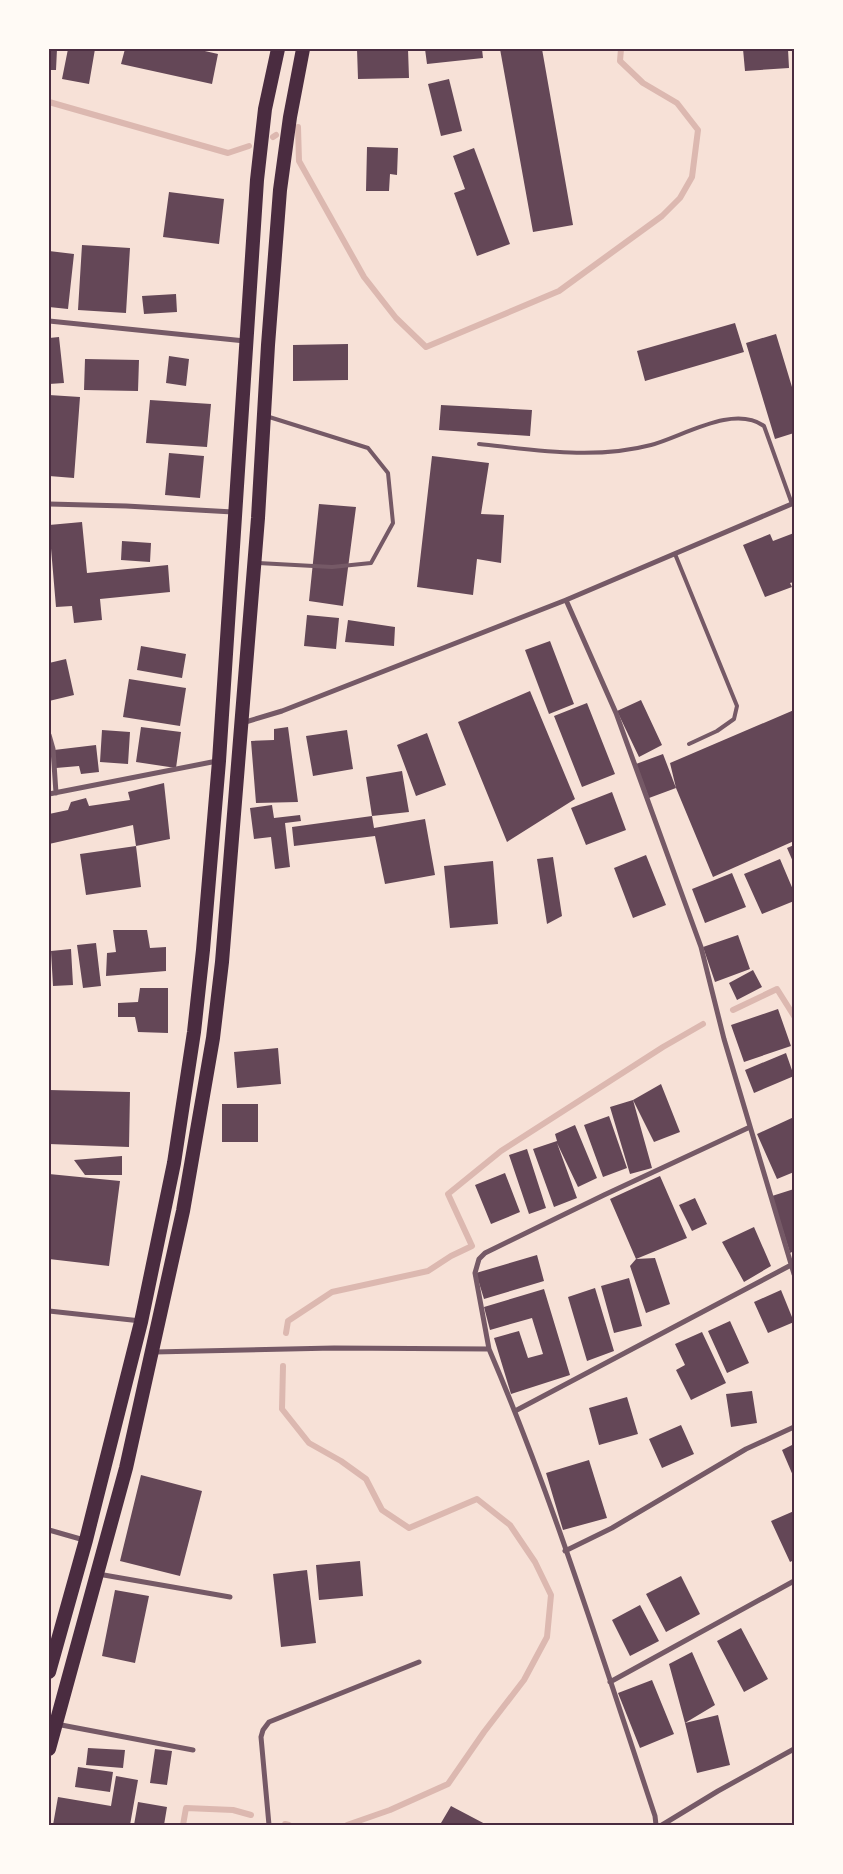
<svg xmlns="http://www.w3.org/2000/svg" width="843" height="1874" viewBox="0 0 843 1874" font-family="'Alegreya Sans',sans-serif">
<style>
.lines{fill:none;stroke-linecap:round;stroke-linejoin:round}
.stream{stroke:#dcb8b0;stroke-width:6}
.building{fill:#644757}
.service{stroke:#755966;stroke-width:4}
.minor{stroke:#755966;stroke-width:5}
.trunk{stroke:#4a2c40;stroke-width:14}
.neatline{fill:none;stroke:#4a2c40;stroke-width:2}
</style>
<rect width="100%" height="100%" fill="#f7e1d7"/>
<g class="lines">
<path class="stream" d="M 49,102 L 228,153 L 249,146
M 298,127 L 299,161 L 364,277 L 396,318 L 426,347 L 559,291 L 662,216 L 680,198 L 692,177 L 698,130 L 677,103 L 643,83 L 620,61 L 621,49
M 273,137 L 276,135
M 733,1010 L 777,989 L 794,1016
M 286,1333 L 288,1321 L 332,1292 L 428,1271 L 451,1256 L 472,1246 L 448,1194 L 501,1151 L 663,1047 L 703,1024
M 283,1366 L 282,1409 L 309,1443 L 341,1461 L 366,1479 L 382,1510 L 409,1528 L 477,1499 L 510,1525 L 535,1562 L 551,1595 L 547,1637 L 524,1680 L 484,1732 L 448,1784 L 390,1810 L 347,1825
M 285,1824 L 289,1825
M 183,1825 L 186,1808 L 233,1810 L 251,1815"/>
</g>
<path class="building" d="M 49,49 L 57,49 L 56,70 L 49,70 Z
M 68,49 L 95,49 L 89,84 L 62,79 Z
M 125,49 L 196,49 L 218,54 L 212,84 L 121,64 Z
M 357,49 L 408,49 L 409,78 L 358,79 Z
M 425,49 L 482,49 L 483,58 L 427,64 Z
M 500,49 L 542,49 L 573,225 L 533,232 Z
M 743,49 L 788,49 L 789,68 L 745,71 Z
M 449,79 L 462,131 L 441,136 L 428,84 Z
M 367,147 L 398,148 L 397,175 L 390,174 L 389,191 L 366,191 Z
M 474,148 L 510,244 L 477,256 L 454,193 L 465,189 L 453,156 Z
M 169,192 L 224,199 L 219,244 L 163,237 Z
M 82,245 L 130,248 L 126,313 L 78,310 Z
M 49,251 L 74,254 L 68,309 L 49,307 Z
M 176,294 L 177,312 L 144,314 L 142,296 Z
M 735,323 L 744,352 L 645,381 L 637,351 Z
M 776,334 L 792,387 L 794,387 L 794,433 L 775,439 L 746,343 Z
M 59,337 L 64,383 L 49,384 L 49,338 Z
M 348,344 L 348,380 L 293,381 L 293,345 Z
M 169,356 L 189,359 L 186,386 L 166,383 Z
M 85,359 L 139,360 L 138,391 L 84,390 Z
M 49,395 L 80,397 L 74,478 L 49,476 Z
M 150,400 L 211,404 L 207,447 L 146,443 Z
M 441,405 L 532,410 L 530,436 L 439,430 Z
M 169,453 L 204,456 L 200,498 L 165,495 Z
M 432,456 L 489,463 L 481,514 L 504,515 L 501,563 L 477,559 L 473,595 L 417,587 Z
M 319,504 L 356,507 L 343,606 L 309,601 Z
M 82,522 L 87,573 L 168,565 L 170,592 L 100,599 L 102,620 L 74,623 L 72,606 L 56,607 L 49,525 Z
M 794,533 L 794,582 L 790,583 L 792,587 L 765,597 L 743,545 L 770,534 L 773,541 Z
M 122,541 L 151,543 L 150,562 L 121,560 Z
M 307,615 L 339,618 L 336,649 L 304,646 Z
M 348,620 L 395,627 L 394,646 L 345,642 Z
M 550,641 L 574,704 L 549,714 L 525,650 Z
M 141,646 L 186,654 L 182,678 L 137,670 Z
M 66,659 L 74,695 L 49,701 L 49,663 Z
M 129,679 L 186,688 L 180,726 L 123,717 Z
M 530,691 L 575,799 L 507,842 L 458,722 Z
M 641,700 L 662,745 L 639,757 L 617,711 Z
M 587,703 L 615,774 L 582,787 L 554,716 Z
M 794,710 L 794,841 L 713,877 L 676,788 L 649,798 L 636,764 L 663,754 L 676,788 L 670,763 Z
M 141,727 L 181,732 L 176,768 L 136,762 Z
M 288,727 L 298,802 L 256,803 L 251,741 L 274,740 L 274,729 Z
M 102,730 L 130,732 L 128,764 L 100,762 Z
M 347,730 L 353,769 L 313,776 L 306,736 Z
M 427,733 L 446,785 L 416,796 L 397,745 Z
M 96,745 L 99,772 L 81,774 L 79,766 L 56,768 L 54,750 Z
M 402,771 L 409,812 L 372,816 L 366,777 Z
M 164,783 L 170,839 L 136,846 L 133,825 L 49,844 L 49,814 L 68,810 L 71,802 L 86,798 L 89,806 L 130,800 L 128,792 Z
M 612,792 L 626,830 L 586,845 L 571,808 Z
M 272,805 L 274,818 L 300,815 L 301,821 L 285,823 L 290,867 L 275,869 L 271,837 L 254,839 L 250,808 Z
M 372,816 L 374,828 L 425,819 L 435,875 L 385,884 L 375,836 L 294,846 L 292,827 Z
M 794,845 L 794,864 L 787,848 Z
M 136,846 L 141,887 L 86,895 L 80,854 Z
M 646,855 L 666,905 L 633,918 L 614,868 Z
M 553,857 L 562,916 L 547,924 L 537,859 Z
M 780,859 L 794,892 L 794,901 L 762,914 L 744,874 Z
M 493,861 L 498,924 L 450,928 L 444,866 Z
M 732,873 L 746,907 L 705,923 L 692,889 Z
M 113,930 L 147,930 L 150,948 L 166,947 L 166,971 L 106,976 L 107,953 L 116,952 Z
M 738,935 L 750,969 L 715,982 L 703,947 Z
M 96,943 L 101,986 L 83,988 L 77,945 Z
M 71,949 L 73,985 L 53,986 L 51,951 Z
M 753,970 L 762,987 L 737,1000 L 729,983 Z
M 140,988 L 168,988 L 168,1033 L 138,1032 L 135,1017 L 118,1017 L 118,1003 L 138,1002 Z
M 778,1009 L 791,1046 L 744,1062 L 731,1025 Z
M 278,1048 L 281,1084 L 237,1088 L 234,1052 Z
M 786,1053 L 794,1076 L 754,1093 L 745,1070 Z
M 661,1084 L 680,1132 L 654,1142 L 633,1100 L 652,1168 L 630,1174 L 610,1107 L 633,1100 Z
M 49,1090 L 130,1092 L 129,1147 L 49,1144 Z
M 222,1104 L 258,1104 L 258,1142 L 222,1142 Z
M 609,1116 L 627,1168 L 603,1177 L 584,1125 Z
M 794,1117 L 794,1172 L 777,1179 L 757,1134 Z
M 575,1125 L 597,1178 L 578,1187 L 557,1143 L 577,1198 L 554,1207 L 533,1149 L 557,1141 L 555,1134 Z
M 527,1149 L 546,1208 L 529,1214 L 509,1155 Z
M 122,1156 L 122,1175 L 85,1175 L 74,1160 Z
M 505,1173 L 520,1212 L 491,1224 L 475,1185 Z
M 49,1174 L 120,1181 L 109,1266 L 49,1259 Z
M 660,1176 L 687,1238 L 636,1259 L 610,1199 Z
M 794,1189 L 794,1251 L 790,1253 L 772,1196 Z
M 695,1198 L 707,1224 L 692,1231 L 679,1205 Z
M 754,1227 L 771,1266 L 744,1282 L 722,1242 Z
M 537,1255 L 544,1281 L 484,1299 L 476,1273 Z
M 655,1258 L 670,1304 L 646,1313 L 630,1266 L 636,1259 Z
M 629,1278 L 642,1326 L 614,1333 L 601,1286 Z
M 595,1288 L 614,1351 L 587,1361 L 568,1297 Z
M 544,1289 L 570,1375 L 511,1394 L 494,1338 L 519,1331 L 528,1358 L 543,1354 L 532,1318 L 490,1330 L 484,1307 Z
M 781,1290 L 794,1322 L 768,1333 L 754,1302 Z
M 730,1321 L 749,1363 L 727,1373 L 708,1331 Z
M 702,1332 L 726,1383 L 691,1400 L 676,1370 L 685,1365 L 675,1344 Z
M 752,1391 L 757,1423 L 731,1427 L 726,1394 Z
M 627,1397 L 638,1434 L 599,1445 L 589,1408 Z
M 681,1425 L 694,1454 L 662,1468 L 649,1439 Z
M 794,1444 L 794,1478 L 782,1450 Z
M 589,1460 L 607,1518 L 563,1530 L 546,1473 Z
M 141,1475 L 202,1491 L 180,1576 L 120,1561 Z
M 794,1511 L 794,1560 L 790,1562 L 771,1521 Z
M 360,1561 L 363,1596 L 319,1600 L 316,1565 Z
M 307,1570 L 316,1643 L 281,1647 L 273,1574 Z
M 681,1576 L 700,1614 L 666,1632 L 646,1594 Z
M 115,1590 L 149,1596 L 135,1663 L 102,1656 Z
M 640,1605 L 659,1641 L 630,1656 L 612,1620 Z
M 741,1628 L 768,1679 L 744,1692 L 717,1641 Z
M 692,1652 L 715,1705 L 685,1723 L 669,1664 Z
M 652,1680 L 674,1734 L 640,1748 L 618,1693 Z
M 718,1715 L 730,1765 L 697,1773 L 685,1723 Z
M 88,1748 L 125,1750 L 123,1768 L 86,1765 Z
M 155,1749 L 172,1751 L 167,1785 L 150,1783 Z
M 78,1767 L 113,1772 L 110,1792 L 75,1787 Z
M 116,1776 L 138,1780 L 130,1825 L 53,1825 L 58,1797 L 111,1806 Z
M 138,1802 L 167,1807 L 164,1825 L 134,1825 Z
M 451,1806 L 487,1825 L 444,1825 L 441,1823 Z"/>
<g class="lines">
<path class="service" d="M 479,444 C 536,450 594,460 651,445 C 682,437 733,404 764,426 L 792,504
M 675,554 L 737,706 L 734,719 L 717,731 L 689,744
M 258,563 L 332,567 L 371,563 L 393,523 L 388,473 L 368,448 L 266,416"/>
<path class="minor" d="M 49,321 L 245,341
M 49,504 L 126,506 L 233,512
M 566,600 L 616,713 L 701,947 L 724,1039 L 794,1274
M 242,723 L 282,711 L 566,600 L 794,503
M 49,735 L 53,749 L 56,793
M 49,794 L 217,761
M 49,1311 L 141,1321
M 489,1349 L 475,1273 L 479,1259 L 485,1253 L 604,1195 L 750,1127
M 154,1352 L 334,1348 L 489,1349 C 554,1501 603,1660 655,1816 L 656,1825
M 515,1411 L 793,1264
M 49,1530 L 84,1540
M 565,1551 L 612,1528 L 746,1449 L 794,1427
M 98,1574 L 230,1597
M 610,1682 L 794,1581
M 56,1724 L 193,1750
M 269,1825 L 261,1737 L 263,1730 L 269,1722 L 419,1662
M 662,1825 L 718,1791 L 794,1749"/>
<path class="trunk" d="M 49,1672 L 86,1540 L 141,1322 L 174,1163 L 194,1032 L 203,950 L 219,761 L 257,180 L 265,109 L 278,49
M 49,1749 L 126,1468 L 183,1211 L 213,1038 L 222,962 L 258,518 L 268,345 L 280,190 L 290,117 L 303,49"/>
</g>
<rect width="843" height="1874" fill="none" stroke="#fffaf5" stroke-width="100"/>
<rect x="50" y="50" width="743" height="1774" class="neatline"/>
</svg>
